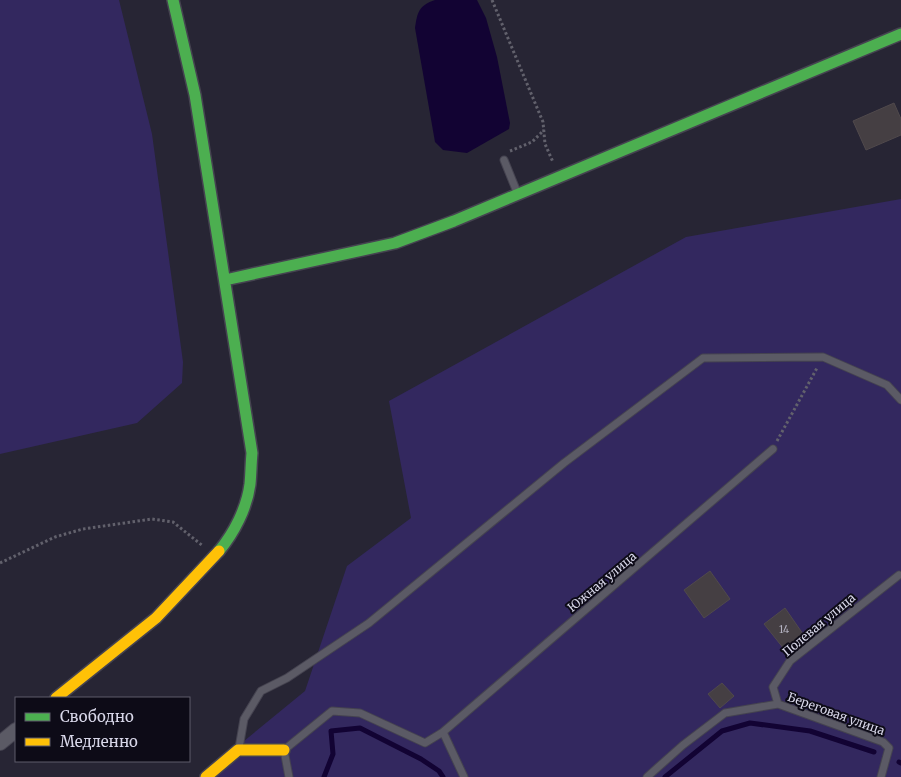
<svg xmlns="http://www.w3.org/2000/svg" width="901" height="777" viewBox="0 0 901 777" font-family="Merriweather,serif">
<style>
.green{fill:#33285f}
.water{fill:#120333}
.lines{fill:none;stroke-linecap:round;stroke-linejoin:round}
.stream{stroke:#120333;stroke-width:5}
.building{fill:#453f43;stroke:#50494c}
.lane-casing{stroke:#454350;stroke-width:9}
.street-casing{stroke:#454350;stroke-width:16}
.fast-casing{stroke:#454350;stroke-width:14}
.slow-casing{stroke:#454350;stroke-width:14}
.path{stroke:#62616c;stroke-width:3;stroke-dasharray:2.5 2.5;stroke-linecap:butt}
.lane{stroke:#5b5a65;stroke-width:7}
.street{stroke:#5b5a65;stroke-width:14}
.fast{stroke:#4caf50;stroke-width:11}
.slow{stroke:#ffc107;stroke-width:11}
.labels{text-anchor:middle;stroke-width:4;stroke-linejoin:round;paint-order:stroke}
.number-label{font-size:10px;fill:#b3b1c0}
.street-label{font-size:12px;fill:#d8d7e9;stroke:#0d0b17}
</style>
<rect width="100%" height="100%" fill="#272534"/>
<path class="green" d="M 0,0 L 119,0 L 152,134 L 183,362 L 182,383 L 137,423 L 0,454 Z
M 901,199 L 901,777 L 200,777 L 305,691 L 347,566 L 411,518 L 389,401 L 686,237 Z"/>
<path class="water" d="M 435,0 L 477,0 L 486,18 L 497,57 L 510,123 L 509,129 L 467,153 L 443,150 L 435,142 L 415,28 C 417,13 419,5 435,0 Z"/>
<g class="lines">
<path class="stream" d="M 899,762 L 901,763
M 324,777 L 333,754 L 331,731 L 360,728 L 421,759 L 439,771 L 443,777
M 665,777 L 722,731 L 750,723 L 810,731 L 874,752"/>
</g>
<path class="building" d="M 894,103 L 901,119 L 901,135 L 866,150 L 853,121 Z
M 710,571 L 730,599 L 704,618 L 684,590 Z
M 785,608 L 803,634 L 796,644 L 784,649 L 764,624 Z
M 722,683 L 734,696 L 720,708 L 708,694 Z"/>
<g class="lines">
<g class="lane-casing">
<path id="lane" d="M 504,160 L 517,192
M 778,704 L 773,687 L 790,661 L 899,575
M 443,732 L 773,449
M 239,748 L 244,719 L 261,691 L 287,678 L 369,623 L 564,463 L 703,358 L 823,357 L 887,385 L 901,400
M 289,777 L 284,750 L 332,711 L 360,713 L 425,743 L 443,732 L 464,777
M 647,777 L 683,745 L 725,713 L 778,704 L 883,742 L 889,748 L 881,777"/>
</g>
<g class="street-casing">
<path id="street" d="M 0,743 L 16,730"/>
</g>
<g class="fast-casing">
<path id="fast" d="M 173,0 L 195,95 L 252,453 C 251,463 251,474 250,484 C 247,508 234,533 219,551
M 225,280 L 395,243 L 454,221 L 901,34"/>
</g>
<g class="slow-casing">
<path id="slow" d="M 56,698 L 156,618 L 219,551
M 206,777 L 238,750 L 284,750"/>
</g>
<path class="path" d="M 492,0 L 543,122 L 545,144 L 553,162
M 510,151 L 532,142 L 544,130
M 777,441 L 817,368
M 0,563 L 55,537 L 83,529 L 152,519 L 173,522 L 203,546"/>
<use href="#lane" class="lane"/>
<use href="#street" class="street"/>
<use href="#fast" class="fast"/>
<use href="#slow" class="slow"/>
</g>
<g class="labels">
<g class="number-label">
<text x="784" y="633">14</text>
</g>
<g class="street-label">
<text transform="translate(602 582) rotate(-40)" y="4">Южная улица</text>
<text transform="translate(819 625) rotate(-40)" y="4">Полевая улица</text>
<text transform="translate(836 714) rotate(20)" y="4">Береговая улица</text>
</g>
</g>
<rect x="15" y="697" width="175" height="65" fill="#0d0b17" stroke="#5e5d6b"/>
<rect x="25" y="713" width="25" height="8" fill="#4caf50" stroke="#5e5d6b"/>
<text x="60" y="722" font-size="15" fill="#d8d7e9">Свободно</text>
<rect x="25" y="738" width="25" height="8" fill="#ffc107" stroke="#5e5d6b"/>
<text x="60" y="747" font-size="15" fill="#d8d7e9">Медленно</text>
</svg>
